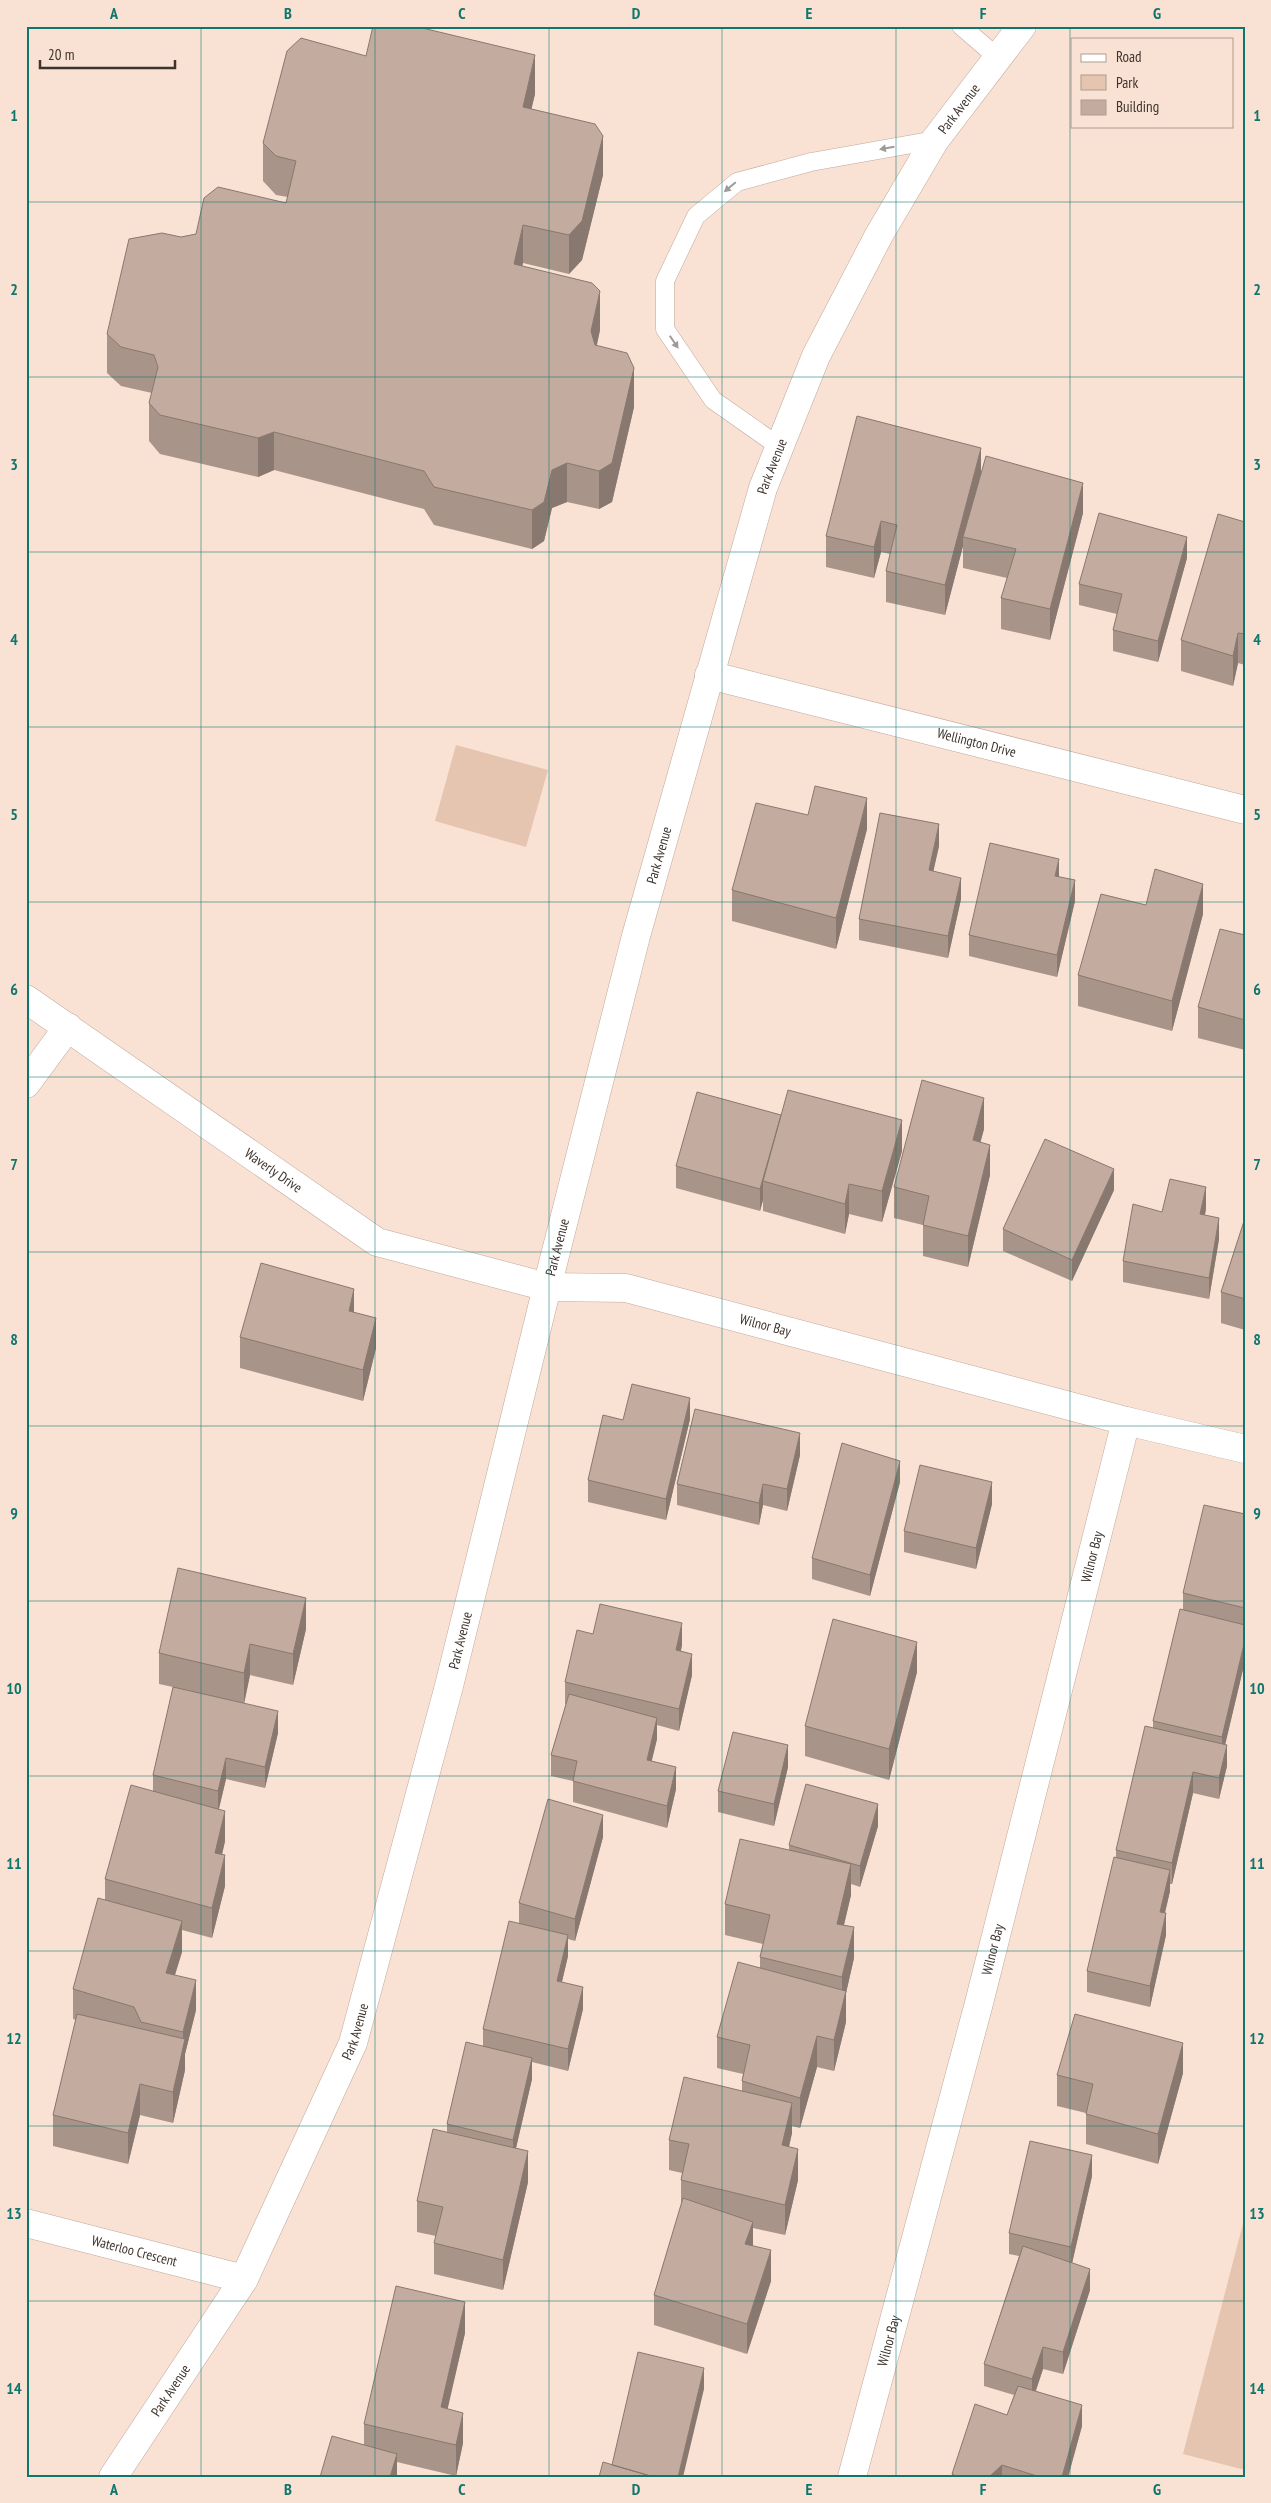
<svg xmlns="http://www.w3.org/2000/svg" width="1271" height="2503" viewBox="0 0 1271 2503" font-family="'PT Sans Narrow',sans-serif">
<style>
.green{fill:#e5c4b0}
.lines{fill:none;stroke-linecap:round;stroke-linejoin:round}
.service-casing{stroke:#c0a99c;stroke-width:19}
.minor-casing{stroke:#c0a99c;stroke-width:29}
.service{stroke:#fff;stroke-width:18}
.minor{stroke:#fff;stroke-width:28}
.wall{fill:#a89489}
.shaded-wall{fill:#88786f}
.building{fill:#c3ac9f;stroke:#88786f}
.oneway{fill:#9e9a97}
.grid{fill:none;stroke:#0f766e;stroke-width:1;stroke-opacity:0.55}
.labels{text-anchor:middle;stroke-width:5;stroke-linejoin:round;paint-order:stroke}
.street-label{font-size:14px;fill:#3e342f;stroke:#f9e1d3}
.neatline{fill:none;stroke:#0f766e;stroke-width:2}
.grid-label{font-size:16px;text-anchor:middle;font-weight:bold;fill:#0f766e}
</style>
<rect width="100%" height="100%" fill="#f9e1d3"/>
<path class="green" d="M 456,745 L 548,770 L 526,847 L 435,821 Z
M 1245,2216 L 1245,2470 L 1183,2454 Z"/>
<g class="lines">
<g class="service-casing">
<path id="service" d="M 961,26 L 997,57
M 780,447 L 713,400 L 665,329 L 665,281 L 696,216 L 737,182 L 811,162 L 935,140"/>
</g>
<g class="minor-casing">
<g id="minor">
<path id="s1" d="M 709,675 L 1245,810"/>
<path id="s2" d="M 26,999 L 377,1242 L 547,1287 L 626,1288 L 1126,1421 L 1245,1449"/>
<path d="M 26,1084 L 68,1027"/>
<path id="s3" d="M 26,2223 L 244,2279"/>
<path id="s4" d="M 113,2477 L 244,2279 L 353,2043 L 449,1686 L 547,1287 L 636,936 L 763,488 L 816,356 L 879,235 L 935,140 L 1022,26"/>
<path id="s5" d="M 852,2477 L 979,2003 L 1126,1421"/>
</g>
</g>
<use href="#service" class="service"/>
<use href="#minor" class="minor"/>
</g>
<path class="wall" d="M 366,56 L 535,94 L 531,109 L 603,175 L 582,260 L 569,274 L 523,263 L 522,266 L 600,330 L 597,345 L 634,407 L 612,502 L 599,509 L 567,502 L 552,508 L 544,541 L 532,549 L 434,525 L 424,509 L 274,470 L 258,477 L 160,454 L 149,441 L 149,403 L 152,393 L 121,386 L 107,373 L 107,334 L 181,237 L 196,234 L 286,203 L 288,197 L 276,195 L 263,181 L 263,143 Z
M 981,474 L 1083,513 L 1050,640 L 1001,629 L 1001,598 L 1007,578 L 963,568 L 963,546 L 945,615 L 886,602 L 886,571 L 890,554 L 881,552 L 874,578 L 826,567 L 826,536 Z
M 1245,522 L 1245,665 L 1238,663 L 1233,686 L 1181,671 L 1181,640 Z
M 1187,558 L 1158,662 L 1113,651 L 1113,630 L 1117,614 L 1079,605 L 1079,584 Z
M 808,815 L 867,829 L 836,949 L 732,921 L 732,890 Z
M 939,846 L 933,871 L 961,899 L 948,958 L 859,940 L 859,919 Z
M 1059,876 L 1075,901 L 1057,977 L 969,956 L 969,935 Z
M 1146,905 L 1203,914 L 1172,1031 L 1078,1006 L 1078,975 Z
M 1245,935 L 1245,1050 L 1198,1038 L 1198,1007 Z
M 984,1129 L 980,1142 L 990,1175 L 968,1267 L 923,1256 L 923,1225 L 894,1218 L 894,1187 Z
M 902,1151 L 882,1222 L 849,1214 L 845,1234 L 763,1211 L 763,1200 L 760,1211 L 676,1188 L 676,1166 Z
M 1114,1190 L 1072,1281 L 1003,1251 L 1003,1229 Z
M 1206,1209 L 1205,1215 L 1219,1239 L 1209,1299 L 1123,1282 L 1123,1261 L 1162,1212 Z
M 1245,1218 L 1245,1330 L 1221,1323 L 1221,1292 Z
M 354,1313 L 376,1348 L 363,1401 L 240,1368 L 240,1337 Z
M 690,1419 L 666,1520 L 588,1502 L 588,1480 L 623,1420 Z
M 800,1455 L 787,1511 L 763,1505 L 759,1525 L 677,1505 L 677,1484 Z
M 900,1482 L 870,1596 L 812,1579 L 812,1558 Z
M 992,1504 L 976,1569 L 904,1552 L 904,1531 Z
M 1245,1514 L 1245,1661 L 1225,1744 L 1227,1766 L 1219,1799 L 1193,1793 L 1172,1884 L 1170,1884 L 1170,1891 L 1165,1913 L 1166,1935 L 1150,2007 L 1087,1992 L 1087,1971 L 1116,1857 L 1116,1850 L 1153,1728 L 1153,1721 L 1183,1610 L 1183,1593 Z
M 306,1629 L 293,1685 L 250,1675 L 244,1703 L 278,1733 L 265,1788 L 226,1779 L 219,1809 L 225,1841 L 222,1855 L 225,1886 L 212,1938 L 182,1930 L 182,1952 L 175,1975 L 196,2010 L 185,2054 L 185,2070 L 173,2123 L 140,2115 L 128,2164 L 53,2146 L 53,2115 L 76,2020 L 73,2019 L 73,1989 L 105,1900 L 105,1879 L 153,1791 L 153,1775 L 173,1687 L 159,1684 L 159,1653 Z
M 593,1634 L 682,1645 L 681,1651 L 692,1675 L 679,1731 L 657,1725 L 657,1739 L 651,1761 L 676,1789 L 667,1828 L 573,1802 L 573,1781 L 551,1776 L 551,1755 L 566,1704 L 565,1704 L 565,1682 Z
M 917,1672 L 889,1780 L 805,1756 L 805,1726 Z
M 788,1767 L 774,1826 L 718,1812 L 718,1791 Z
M 878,1826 L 860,1887 L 851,1884 L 851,1895 L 844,1925 L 854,1958 L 846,1993 L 846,2022 L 834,2071 L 817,2067 L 800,2128 L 792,2126 L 792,2133 L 789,2147 L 798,2180 L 785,2235 L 753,2228 L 753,2246 L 771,2281 L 747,2354 L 654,2325 L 654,2295 L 681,2206 L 681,2180 L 682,2173 L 669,2170 L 669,2140 L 742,2091 L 742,2081 L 743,2074 L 717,2068 L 717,2037 L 760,1968 L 760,1957 L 763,1944 L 725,1935 L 725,1904 L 789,1850 L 789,1845 Z
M 603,1837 L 575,1941 L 568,1939 L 568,1956 L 562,1982 L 583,2009 L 568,2071 L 532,2062 L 532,2079 L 516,2148 L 528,2182 L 503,2290 L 434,2274 L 434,2243 L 436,2236 L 417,2232 L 417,2201 L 447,2132 L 447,2124 L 483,2046 L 483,2029 L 519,1923 L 519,1903 Z
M 1183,2073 L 1158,2164 L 1086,2144 L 1086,2113 L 1057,2106 L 1057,2075 Z
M 1092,2176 L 1072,2263 L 1090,2290 L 1063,2374 L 1043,2369 L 1036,2391 L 1082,2426 L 1068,2477 L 952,2477 L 952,2474 L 1007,2415 L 1014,2395 L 984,2386 L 984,2364 L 1019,2256 L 1009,2254 L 1009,2233 Z
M 465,2333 L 447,2409 L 463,2443 L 456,2476 L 397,2462 L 397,2475 L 364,2445 L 364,2424 Z"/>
<path class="shaded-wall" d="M 535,55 L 535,94 L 523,146 L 523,107 Z
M 603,136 L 603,175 L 582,260 L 569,274 L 569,235 Z
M 523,225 L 523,263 L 514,302 L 514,264 Z
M 600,291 L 600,330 L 591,369 L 591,331 Z
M 634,368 L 634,407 L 612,502 L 599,509 L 599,471 Z
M 274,432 L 274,470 L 258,477 L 258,438 Z
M 981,448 L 981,479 L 963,537 L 963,546 L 945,615 L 945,585 Z
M 567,463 L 567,502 L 552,508 L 544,541 L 532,549 L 532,510 L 552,470 Z
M 1083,483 L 1083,513 L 1050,640 L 1050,609 Z
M 881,521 L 881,552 L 874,578 L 874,547 Z
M 1187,537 L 1187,558 L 1158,662 L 1158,641 Z
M 1238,633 L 1238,663 L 1233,686 L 1233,656 Z
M 867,798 L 867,829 L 836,949 L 836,918 Z
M 939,824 L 939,846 L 929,891 L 929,870 Z
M 1059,859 L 1059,880 L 1055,876 Z
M 961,878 L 961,899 L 948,958 L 948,936 Z
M 1075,880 L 1075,901 L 1057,977 L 1057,955 Z
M 1203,884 L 1203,914 L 1172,1031 L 1172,1001 Z
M 984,1098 L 984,1129 L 973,1171 L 973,1140 Z
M 781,1115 L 763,1181 L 763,1200 L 760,1211 L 760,1189 Z
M 902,1120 L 902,1151 L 882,1222 L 882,1191 Z
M 990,1145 L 990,1175 L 968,1267 L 968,1236 Z
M 1114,1169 L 1114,1190 L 1072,1281 L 1072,1260 Z
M 849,1184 L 849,1214 L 845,1234 L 845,1204 Z
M 1206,1187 L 1206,1209 L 1200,1235 L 1200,1214 Z
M 1219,1218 L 1219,1239 L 1209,1299 L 1209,1278 Z
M 354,1289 L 354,1319 L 349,1311 Z
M 376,1318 L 376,1348 L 363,1401 L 363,1370 Z
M 690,1398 L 690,1419 L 666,1520 L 666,1499 Z
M 800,1433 L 800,1455 L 787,1511 L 787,1489 Z
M 900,1461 L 900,1482 L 870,1596 L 870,1575 Z
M 992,1482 L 992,1504 L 976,1569 L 976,1548 Z
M 763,1484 L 763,1505 L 759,1525 L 759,1503 Z
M 306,1598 L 306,1629 L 293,1685 L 293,1654 Z
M 682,1623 L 682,1645 L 676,1671 L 676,1650 Z
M 1245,1640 L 1245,1661 L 1222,1758 L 1222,1737 Z
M 917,1642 L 917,1672 L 889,1780 L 889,1749 Z
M 250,1644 L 250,1675 L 244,1704 L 244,1673 Z
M 692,1654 L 692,1675 L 679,1731 L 679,1709 Z
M 278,1711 L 278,1733 L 265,1788 L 265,1767 Z
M 657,1718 L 657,1739 L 647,1781 L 647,1760 Z
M 788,1745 L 788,1767 L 774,1826 L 774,1804 Z
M 1227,1745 L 1227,1766 L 1219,1799 L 1219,1778 Z
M 226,1758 L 226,1779 L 218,1812 L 218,1791 Z
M 676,1767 L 676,1789 L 667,1828 L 667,1806 Z
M 1193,1772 L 1193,1793 L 1172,1884 L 1172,1863 Z
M 878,1804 L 878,1826 L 860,1887 L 860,1866 Z
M 225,1811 L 225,1841 L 215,1884 L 215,1853 Z
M 603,1815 L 603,1837 L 575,1941 L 575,1919 Z
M 225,1855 L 225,1886 L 212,1938 L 212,1908 Z
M 851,1864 L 851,1895 L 837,1954 L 837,1924 Z
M 1170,1870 L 1170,1891 L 1160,1933 L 1160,1912 Z
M 1166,1913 L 1166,1935 L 1150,2007 L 1150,1986 Z
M 182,1921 L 182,1952 L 166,2003 L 166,1973 Z
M 854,1927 L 854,1958 L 846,1993 L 846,2022 L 834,2071 L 834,2040 L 842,2006 L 842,1977 Z
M 568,1935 L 568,1956 L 557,2002 L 557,1981 Z
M 196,1980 L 196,2010 L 185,2054 L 185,2070 L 173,2123 L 173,2092 L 183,2048 L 183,2032 Z
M 583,1987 L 583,2009 L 568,2071 L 568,2049 Z
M 817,2036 L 817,2067 L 800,2128 L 800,2098 Z
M 1183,2043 L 1183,2073 L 1158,2164 L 1158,2134 Z
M 532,2058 L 532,2079 L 513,2161 L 513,2140 Z
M 140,2084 L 140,2115 L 128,2164 L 128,2133 Z
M 792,2103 L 792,2133 L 782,2176 L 782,2145 Z
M 798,2149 L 798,2180 L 785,2235 L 785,2205 Z
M 528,2151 L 528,2182 L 503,2290 L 503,2260 Z
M 1092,2155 L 1092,2176 L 1071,2268 L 1071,2247 Z
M 753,2222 L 753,2252 L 745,2244 Z
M 771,2250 L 771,2281 L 747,2354 L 747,2324 Z
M 1090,2269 L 1090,2290 L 1063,2374 L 1063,2352 Z
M 465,2302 L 465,2333 L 441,2438 L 441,2407 Z
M 1043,2347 L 1043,2369 L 1032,2401 L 1032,2379 Z
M 704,2368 L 704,2389 L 683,2477 L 678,2477 Z
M 1082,2405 L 1082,2426 L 1068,2477 L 1062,2477 Z
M 463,2413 L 463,2443 L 456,2476 L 456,2445 Z
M 397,2454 L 397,2475 L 396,2477 L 390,2477 Z
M 1002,2465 L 1002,2477 L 989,2477 Z"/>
<path class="building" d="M 373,26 L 414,26 L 535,55 L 523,107 L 595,124 L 603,136 L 582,221 L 569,235 L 523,225 L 514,264 L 592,283 L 600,291 L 591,331 L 595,345 L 627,353 L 634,368 L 612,463 L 599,471 L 567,463 L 552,470 L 544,502 L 532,510 L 434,487 L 424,471 L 274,432 L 258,438 L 160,415 L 149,403 L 158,367 L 154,355 L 121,347 L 107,334 L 129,239 L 162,233 L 181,237 L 196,234 L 204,198 L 218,187 L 286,203 L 296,161 L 276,156 L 263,143 L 287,51 L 301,38 L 366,56 Z
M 857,416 L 981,448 L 945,585 L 886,571 L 897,525 L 881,521 L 874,547 L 826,536 Z
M 986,456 L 1083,483 L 1050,609 L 1001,598 L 1016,549 L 963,537 Z
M 1099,513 L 1187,537 L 1158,641 L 1113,630 L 1122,594 L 1079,584 Z
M 1218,514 L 1245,522 L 1245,634 L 1238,633 L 1233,656 L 1181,640 Z
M 815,786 L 867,798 L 836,918 L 732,890 L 756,803 L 808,815 Z
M 880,813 L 939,824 L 929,870 L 961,878 L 948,936 L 859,919 Z
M 990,843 L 1059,859 L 1055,876 L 1075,880 L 1057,955 L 969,935 Z
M 1155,869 L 1203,884 L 1172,1001 L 1078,975 L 1101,894 L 1146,905 Z
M 1220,929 L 1245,935 L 1245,1020 L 1198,1007 Z
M 922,1080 L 984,1098 L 973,1140 L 990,1145 L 968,1236 L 923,1225 L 929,1196 L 894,1187 Z
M 788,1090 L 902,1120 L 882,1191 L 849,1184 L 845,1204 L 763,1181 Z
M 697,1092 L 781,1115 L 760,1189 L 676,1166 Z
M 1045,1139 L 1114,1169 L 1072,1260 L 1003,1229 Z
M 1170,1179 L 1206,1187 L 1200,1214 L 1219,1218 L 1209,1278 L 1123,1261 L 1133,1204 L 1162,1212 Z
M 1245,1218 L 1245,1299 L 1221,1292 Z
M 261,1263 L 354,1289 L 349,1311 L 376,1318 L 363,1370 L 240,1337 Z
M 632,1384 L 690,1398 L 666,1499 L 588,1480 L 603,1415 L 623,1420 Z
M 695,1409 L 800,1433 L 787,1489 L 763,1484 L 759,1503 L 677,1484 Z
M 842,1443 L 900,1461 L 870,1575 L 812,1558 Z
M 920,1465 L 992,1482 L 976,1548 L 904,1531 Z
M 1204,1505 L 1245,1514 L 1245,1608 L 1183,1593 Z
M 178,1568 L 306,1598 L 293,1654 L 250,1644 L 244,1673 L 159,1653 Z
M 600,1604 L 682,1623 L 676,1650 L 692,1654 L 679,1709 L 565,1682 L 577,1630 L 593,1634 Z
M 1180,1609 L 1245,1625 L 1245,1640 L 1222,1737 L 1153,1721 Z
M 833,1619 L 917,1642 L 889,1749 L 805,1726 Z
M 173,1687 L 278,1711 L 265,1767 L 226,1758 L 218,1791 L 153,1775 Z
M 569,1694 L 657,1718 L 647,1760 L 676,1767 L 667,1806 L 573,1781 L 577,1761 L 551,1755 Z
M 1145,1726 L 1227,1745 L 1219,1778 L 1193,1772 L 1172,1863 L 1116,1850 Z
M 733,1732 L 788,1745 L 774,1804 L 718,1791 Z
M 806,1784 L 878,1804 L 860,1866 L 789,1845 Z
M 131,1785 L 225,1811 L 215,1853 L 225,1855 L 212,1908 L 105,1879 Z
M 548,1799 L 603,1815 L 575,1919 L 519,1903 Z
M 740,1839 L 851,1864 L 837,1924 L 854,1927 L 842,1977 L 760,1957 L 770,1915 L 725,1904 Z
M 1114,1857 L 1170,1870 L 1160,1912 L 1166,1913 L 1150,1986 L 1087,1971 Z
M 98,1898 L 182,1921 L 166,1973 L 196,1980 L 183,2032 L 141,2022 L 134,2007 L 73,1989 Z
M 509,1921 L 568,1935 L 557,1981 L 583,1987 L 568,2049 L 483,2029 Z
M 738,1962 L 846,1991 L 834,2040 L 817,2036 L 800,2098 L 742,2081 L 750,2045 L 717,2037 Z
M 77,2014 L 185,2039 L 173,2092 L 140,2084 L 128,2133 L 53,2115 Z
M 1075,2014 L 1183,2043 L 1158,2134 L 1086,2114 L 1093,2084 L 1057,2075 Z
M 466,2042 L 532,2058 L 513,2140 L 447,2124 Z
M 684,2077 L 792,2103 L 782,2145 L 798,2149 L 785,2205 L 681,2180 L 689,2144 L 669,2140 Z
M 433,2129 L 528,2151 L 503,2260 L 434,2243 L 443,2207 L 417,2201 Z
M 1030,2141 L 1092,2155 L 1071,2247 L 1009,2233 Z
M 683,2198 L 753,2222 L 745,2244 L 771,2250 L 747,2324 L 654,2295 Z
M 1023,2246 L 1090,2269 L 1063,2352 L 1043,2347 L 1032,2379 L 984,2364 Z
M 396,2286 L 465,2302 L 441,2407 L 463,2413 L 456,2445 L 364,2424 Z
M 638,2352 L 704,2368 L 678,2477 L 654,2477 L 612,2465 Z
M 1018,2386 L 1082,2405 L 1062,2477 L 1040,2477 L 1002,2465 L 989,2477 L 958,2477 L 952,2474 L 975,2404 L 1007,2415 Z
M 332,2436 L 397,2454 L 390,2477 L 320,2477 Z
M 603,2462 L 654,2477 L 599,2477 Z"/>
<defs><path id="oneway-solid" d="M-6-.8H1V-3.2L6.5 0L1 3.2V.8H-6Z" transform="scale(1.25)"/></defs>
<g class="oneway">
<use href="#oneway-solid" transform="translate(887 148) rotate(170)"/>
<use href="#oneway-solid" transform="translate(730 187) rotate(140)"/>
<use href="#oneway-solid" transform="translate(674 342) rotate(56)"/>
</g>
<path class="grid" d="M 201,26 L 201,2477M 375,26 L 375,2477M 549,26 L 549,2477M 722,26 L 722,2477M 896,26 L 896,2477M 1070,26 L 1070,2477M 26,202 L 1245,202M 26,377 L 1245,377M 26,552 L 1245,552M 26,727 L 1245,727M 26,902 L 1245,902M 26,1077 L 1245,1077M 26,1252 L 1245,1252M 26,1426 L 1245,1426M 26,1601 L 1245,1601M 26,1776 L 1245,1776M 26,1951 L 1245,1951M 26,2126 L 1245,2126M 26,2301 L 1245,2301"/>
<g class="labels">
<g class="street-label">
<text dy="5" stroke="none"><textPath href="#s4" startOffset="2534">Park Avenue</textPath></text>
<text dy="5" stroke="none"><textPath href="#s4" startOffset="2129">Park Avenue</textPath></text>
<text dy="5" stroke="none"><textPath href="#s1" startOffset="276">Wellington Drive</textPath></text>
<text dy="5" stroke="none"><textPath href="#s4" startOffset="1724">Park Avenue</textPath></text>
<text dy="5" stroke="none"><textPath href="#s2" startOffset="301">Waverly Drive</textPath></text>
<text dy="5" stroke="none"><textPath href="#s4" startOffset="1319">Park Avenue</textPath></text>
<text dy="5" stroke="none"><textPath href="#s2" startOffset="826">Wilnor Bay</textPath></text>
<text dy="5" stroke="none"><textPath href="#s5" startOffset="951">Wilnor Bay</textPath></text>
<text dy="5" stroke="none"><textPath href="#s4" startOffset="914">Park Avenue</textPath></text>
<text dy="5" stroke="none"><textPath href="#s5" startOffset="546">Wilnor Bay</textPath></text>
<text dy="5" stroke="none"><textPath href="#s4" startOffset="509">Park Avenue</textPath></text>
<text dy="5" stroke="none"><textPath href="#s3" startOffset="112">Waterloo Crescent</textPath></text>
<text dy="5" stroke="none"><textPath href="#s5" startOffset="141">Wilnor Bay</textPath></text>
<text dy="5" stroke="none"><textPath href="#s4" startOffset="104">Park Avenue</textPath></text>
</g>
</g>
<rect width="1271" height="2503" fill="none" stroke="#f9e1d3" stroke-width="55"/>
<rect x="1071" y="38" width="162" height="90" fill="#f9e1d3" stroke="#ae9c91"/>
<rect x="1081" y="54" width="25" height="8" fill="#ffffff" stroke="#ae9c91"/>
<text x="1116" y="62" font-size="15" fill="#3e342f">Road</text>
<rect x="1081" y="75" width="25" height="15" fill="#e5c4b0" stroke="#ae9c91"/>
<text x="1116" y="88" font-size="15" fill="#3e342f">Park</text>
<rect x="1081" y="100" width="25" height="15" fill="#c3ac9f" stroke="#ae9c91"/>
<text x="1116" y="112" font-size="15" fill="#3e342f">Building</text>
<path d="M40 60v8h135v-8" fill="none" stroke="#3e342f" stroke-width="2.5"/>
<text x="48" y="60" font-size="15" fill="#3e342f" stroke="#f9e1d3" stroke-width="4" paint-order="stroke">20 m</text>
<rect x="28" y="28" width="1216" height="2448" class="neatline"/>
<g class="grid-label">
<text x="114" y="19">A</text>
<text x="288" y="19">B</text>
<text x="462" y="19">C</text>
<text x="636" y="19">D</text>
<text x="809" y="19">E</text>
<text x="983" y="19">F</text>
<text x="1157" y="19">G</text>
<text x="14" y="121">1</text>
<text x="1257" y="121">1</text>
<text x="14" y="295">2</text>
<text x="1257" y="295">2</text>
<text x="14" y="470">3</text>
<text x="1257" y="470">3</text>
<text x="14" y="645">4</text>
<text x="1257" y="645">4</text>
<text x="14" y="820">5</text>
<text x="1257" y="820">5</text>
<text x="14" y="995">6</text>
<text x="1257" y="995">6</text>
<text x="14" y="1170">7</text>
<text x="1257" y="1170">7</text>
<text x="14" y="1345">8</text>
<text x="1257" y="1345">8</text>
<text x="14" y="1519">9</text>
<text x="1257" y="1519">9</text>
<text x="14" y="1694">10</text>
<text x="1257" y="1694">10</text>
<text x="14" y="1869">11</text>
<text x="1257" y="1869">11</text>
<text x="14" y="2044">12</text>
<text x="1257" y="2044">12</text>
<text x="14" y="2219">13</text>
<text x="1257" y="2219">13</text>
<text x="14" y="2394">14</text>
<text x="1257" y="2394">14</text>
<text x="114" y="2495">A</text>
<text x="288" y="2495">B</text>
<text x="462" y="2495">C</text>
<text x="636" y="2495">D</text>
<text x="809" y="2495">E</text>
<text x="983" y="2495">F</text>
<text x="1157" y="2495">G</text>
</g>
</svg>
